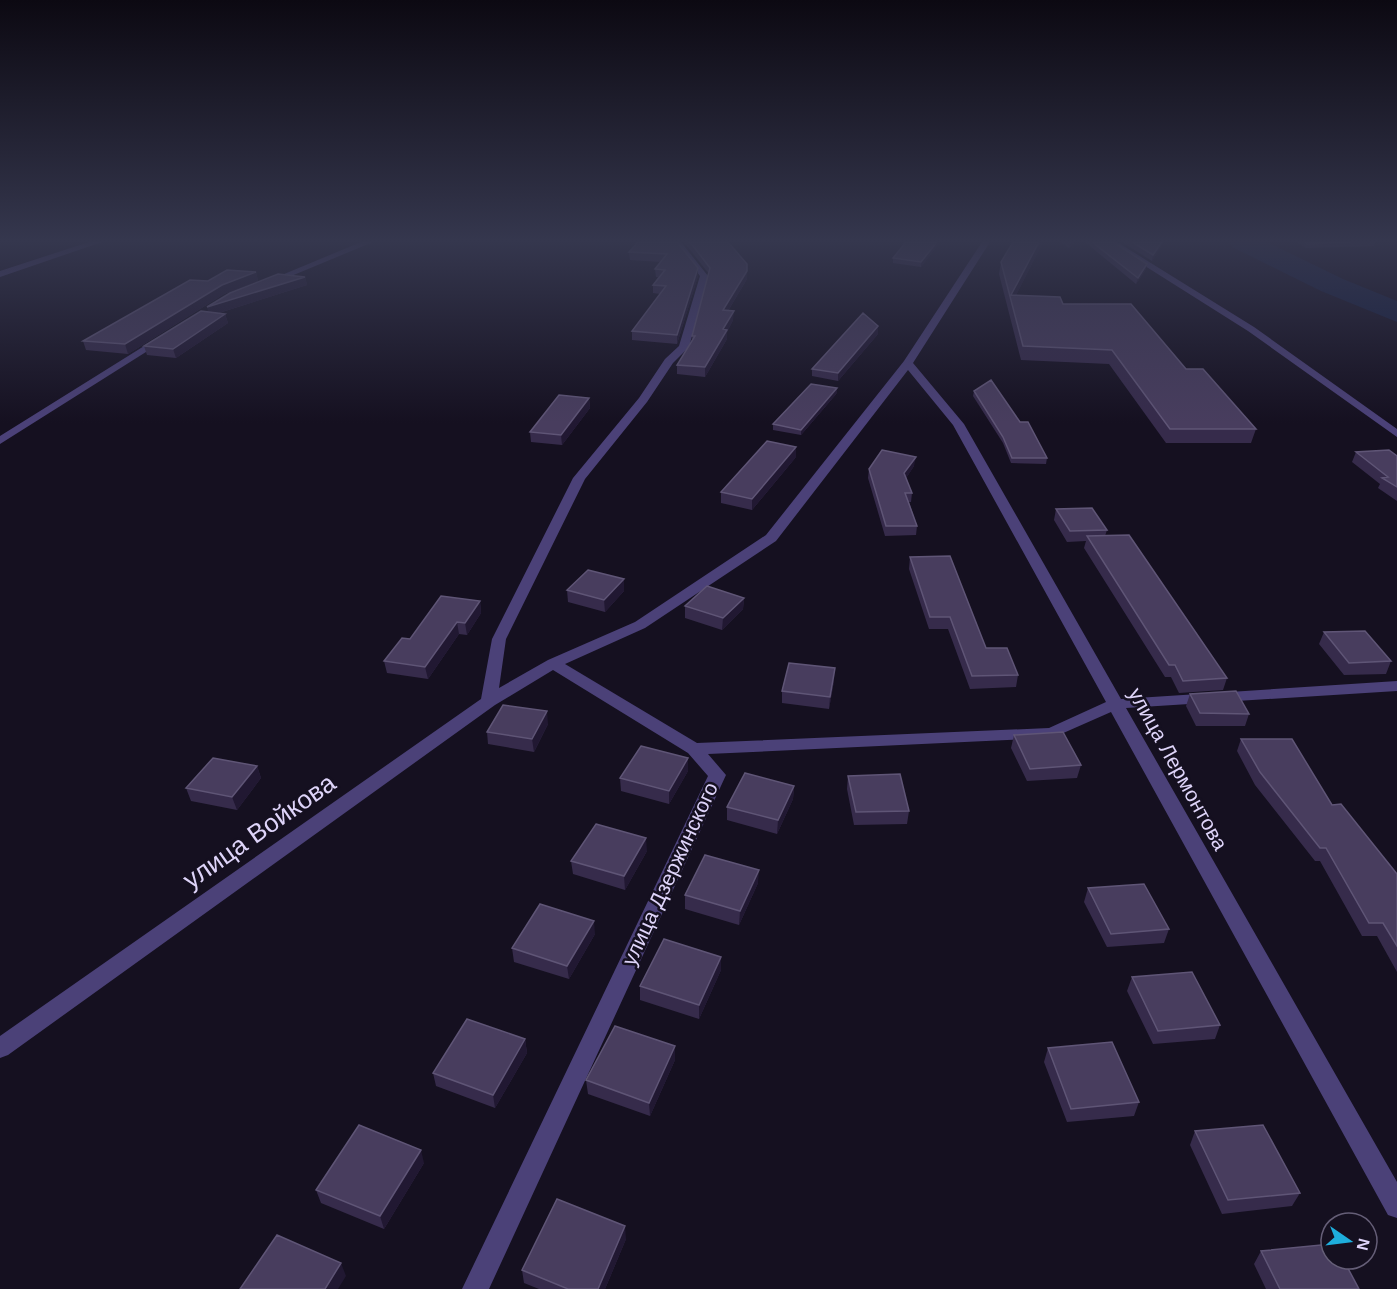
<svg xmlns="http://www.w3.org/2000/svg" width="1397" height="1289" viewBox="0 0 1397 1289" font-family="Helvetica,sans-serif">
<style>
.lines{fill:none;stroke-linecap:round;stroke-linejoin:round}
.river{fill:#141e40;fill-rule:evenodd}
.minor{fill:#4b4178;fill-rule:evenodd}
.wall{fill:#362b4b}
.shaded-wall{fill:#211832}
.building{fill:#483d5e;stroke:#5f5576;stroke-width:1.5}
.labels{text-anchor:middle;stroke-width:5;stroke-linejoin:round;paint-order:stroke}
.street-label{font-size:21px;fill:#ded4f9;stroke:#151020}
.near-street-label{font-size:26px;fill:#ded4f9;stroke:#151020}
</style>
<rect width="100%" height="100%" fill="#151020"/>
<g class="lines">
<path class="river" d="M 1230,242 L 1267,242 L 1343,279 L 1397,301 L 1397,322 L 1321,291 L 1234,248 Z"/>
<path class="minor" d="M 89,242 L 102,242 L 0,277 L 0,271 Z
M 361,242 L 373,242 L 272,284 L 265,282 Z
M 673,242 L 681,242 L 708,276 L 689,347 L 673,363 L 647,402 L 585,479 L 506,639 L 499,688 L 548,660 L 635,622 L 766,535 L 904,361 L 982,242 L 990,242 L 913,363 L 964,424 L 1121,699 L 1397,681 L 1397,691 L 1126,708 L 1397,1182 L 1397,1218 L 1388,1215 L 1111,712 L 1052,738 L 708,754 L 726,775 L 489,1289 L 462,1289 L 708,776 L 688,753 L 553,670 L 495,705 L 8,1055 L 0,1058 L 0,1036 L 481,699 L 492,639 L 573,478 L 639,398 L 665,359 L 679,346 L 700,276 ZM 908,370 L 953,425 L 1106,702 L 1049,728 L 697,743 L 565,664 L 645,628 L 776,541 Z
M 1107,242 L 1117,242 L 1254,327 L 1397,429 L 1397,437 L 1248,331 Z
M 157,338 L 165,340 L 0,444 L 0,436 Z"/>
</g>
<path class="wall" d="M 677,242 L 698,276 L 677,344 L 632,340 L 632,331 L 660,294 L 653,293 L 653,285 L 658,277 L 656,277 L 655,269 L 661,262 L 630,260 L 629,252 Z
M 684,242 L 728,242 L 747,279 L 728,311 L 733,320 L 727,332 L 727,339 L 705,377 L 677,374 L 677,365 L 692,341 L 692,336 L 709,274 Z
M 940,242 L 921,267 L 893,263 L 893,258 Z
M 1043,242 L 1016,295 L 1063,304 L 1186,369 L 1256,429 L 1251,443 L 1166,443 L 1109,364 L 1021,360 L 999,274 L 1001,262 Z
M 1060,242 L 1075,242 L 1069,248 Z
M 1085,242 L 1113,242 L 1146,269 L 1136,284 Z
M 1122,242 L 1164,242 L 1152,261 Z
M 1297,242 L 1375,242 L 1374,246 L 1306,248 Z
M 256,272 L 258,281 L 224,294 L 128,354 L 86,350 L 83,341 L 208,281 Z
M 305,277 L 307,285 L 219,313 L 225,314 L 228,323 L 176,358 L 147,355 L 144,346 L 208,312 Z
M 878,334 L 838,381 L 812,376 L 812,369 Z
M 974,391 L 1020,422 L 1047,458 L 1046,464 L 1011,463 L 1003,443 L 973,396 Z
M 837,393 L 801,435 L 773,430 L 773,424 Z
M 589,398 L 590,408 L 562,445 L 531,442 L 530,432 Z
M 1356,452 L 1397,456 L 1397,501 L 1378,488 L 1380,484 L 1352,462 Z
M 796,457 L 752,510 L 721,503 L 721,492 Z
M 914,466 L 906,478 L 912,493 L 911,502 L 909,502 L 917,526 L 916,535 L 885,536 L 868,478 L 869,469 Z
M 1056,509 L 1107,530 L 1105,536 L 1227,678 L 1223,690 L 1179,693 L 1171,677 L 1165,677 L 1084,548 L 1086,541 L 1067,542 L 1054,520 Z
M 910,557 L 986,648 L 1018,675 L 1016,687 L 970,689 L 948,629 L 929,629 L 909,569 Z
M 567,590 L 624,591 L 605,612 L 568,602 Z
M 744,598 L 743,609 L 722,630 L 685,618 L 685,606 Z
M 480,601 L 481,613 L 467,635 L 459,634 L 428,679 L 387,673 L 384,661 L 410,639 Z
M 1324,632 L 1391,661 L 1386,674 L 1344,675 L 1319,644 Z
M 834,681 L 829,709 L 782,703 L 782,691 Z
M 1190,694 L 1249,714 L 1245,726 L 1196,726 L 1186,706 Z
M 548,724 L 534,752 L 488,744 L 487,732 Z
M 1014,735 L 1081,765 L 1077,778 L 1027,781 L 1011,748 Z
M 1241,739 L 1332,805 L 1397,874 L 1397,972 L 1377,936 L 1362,936 L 1320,861 L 1315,861 L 1255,785 L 1237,751 Z
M 257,766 L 261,778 L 237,810 L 191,801 L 186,788 Z
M 688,771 L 669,804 L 621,791 L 620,778 Z
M 848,776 L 909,811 L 907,824 L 854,825 L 847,789 Z
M 794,786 L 793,799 L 777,834 L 727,820 L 727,807 Z
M 647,851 L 625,890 L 573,874 L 571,861 Z
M 758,883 L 739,925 L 685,909 L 685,895 Z
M 1088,888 L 1169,929 L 1164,943 L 1107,947 L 1084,902 Z
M 595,934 L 569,979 L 514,962 L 512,948 Z
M 721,957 L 721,970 L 699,1019 L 640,1000 L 640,986 Z
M 1132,977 L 1220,1025 L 1215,1039 L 1153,1044 L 1127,991 Z
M 525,1039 L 527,1053 L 495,1108 L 436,1086 L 433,1073 Z
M 675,1046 L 675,1060 L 650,1116 L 588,1094 L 586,1080 Z
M 1048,1048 L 1139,1102 L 1134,1116 L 1067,1122 L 1044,1062 Z
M 1195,1131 L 1300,1193 L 1292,1206 L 1222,1214 L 1190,1145 Z
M 424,1163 L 384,1229 L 321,1203 L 316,1190 Z
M 626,1239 L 605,1289 L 539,1289 L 524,1283 L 522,1270 Z
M 1261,1251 L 1359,1289 L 1266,1289 L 1254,1264 Z"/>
<path class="shaded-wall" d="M 937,242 L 940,242 L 921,267 L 921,262 Z
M 1039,242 L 1043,242 L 1012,303 L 1011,295 Z
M 1075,242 L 1069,248 L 1070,243 Z
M 1162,242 L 1164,242 L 1152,261 L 1153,255 Z
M 1147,264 L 1146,269 L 1136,284 L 1138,278 Z
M 698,268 L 698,276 L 677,344 L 677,335 Z
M 747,271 L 747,279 L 723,319 L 723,310 Z
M 256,272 L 258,281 L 224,294 L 128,354 L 125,344 L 222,285 Z
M 305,277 L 307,285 L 209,316 L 207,307 Z
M 734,311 L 733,320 L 727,332 L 727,339 L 705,377 L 705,367 L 723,329 Z
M 225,314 L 228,323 L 176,358 L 173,349 Z
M 878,326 L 878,334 L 838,381 L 838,373 Z
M 837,388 L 837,393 L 801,435 L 801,430 Z
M 589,398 L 590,408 L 562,445 L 561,435 Z
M 796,447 L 796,457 L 752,510 L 752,499 Z
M 916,457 L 914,466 L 903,483 L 904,473 Z
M 624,579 L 624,591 L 605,612 L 604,600 Z
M 744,598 L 743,609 L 722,630 L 723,618 Z
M 480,601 L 481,613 L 467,635 L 465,623 Z
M 457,622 L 459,634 L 428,679 L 425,667 Z
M 835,668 L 834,681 L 829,709 L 830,697 Z
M 547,711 L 548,724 L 534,752 L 532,739 Z
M 688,758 L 688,771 L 669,804 L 669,791 Z
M 257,766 L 261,778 L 237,810 L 232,797 Z
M 794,786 L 793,799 L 777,834 L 778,820 Z
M 646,838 L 647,851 L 625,890 L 624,876 Z
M 759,870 L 758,883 L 739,925 L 740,911 Z
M 594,921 L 595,934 L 569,979 L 567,966 Z
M 721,957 L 721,970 L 699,1019 L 699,1005 Z
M 525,1039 L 527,1053 L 495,1108 L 493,1095 Z
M 675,1046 L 675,1060 L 650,1116 L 649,1103 Z
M 421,1150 L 424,1163 L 384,1229 L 380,1216 Z
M 625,1226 L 626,1239 L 605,1289 L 598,1289 Z
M 341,1263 L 346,1276 L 338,1289 L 325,1289 Z"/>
<path class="building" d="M 638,242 L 677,242 L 698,268 L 677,335 L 632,331 L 666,286 L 653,285 L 665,270 L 655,269 L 667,254 L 629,252 Z
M 690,242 L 728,242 L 747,264 L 747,271 L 723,310 L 734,311 L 723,329 L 727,330 L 705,367 L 677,365 L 695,336 L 692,336 L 710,268 Z
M 906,242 L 937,242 L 921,262 L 893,258 Z
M 1013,242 L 1039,242 L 1011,295 L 1060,297 L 1063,304 L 1131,304 L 1186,369 L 1203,369 L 1256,429 L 1170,429 L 1112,350 L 1023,346 L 1001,262 Z
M 1092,242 L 1113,242 L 1147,264 L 1138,278 Z
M 1132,242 L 1162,242 L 1153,255 Z
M 1305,242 L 1351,242 L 1307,244 Z
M 227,270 L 256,272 L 222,285 L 125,344 L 83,341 L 190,280 L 208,281 Z
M 278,274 L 305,277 L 207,307 L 230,293 Z
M 201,311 L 225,314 L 173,349 L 144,346 Z
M 863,313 L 878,326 L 838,373 L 812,369 Z
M 991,380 L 1020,422 L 1028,422 L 1047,458 L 1012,458 L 1003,437 L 974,391 Z
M 811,384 L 837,388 L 801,430 L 773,424 Z
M 559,395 L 589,398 L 561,435 L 530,432 Z
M 767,441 L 796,447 L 752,499 L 721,492 Z
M 882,450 L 916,457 L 904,473 L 912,493 L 905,493 L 917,526 L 886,526 L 869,469 Z
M 1389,450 L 1397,456 L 1397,487 L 1382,478 L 1388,477 L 1356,452 Z
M 1092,508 L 1107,530 L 1070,531 L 1056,509 Z
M 1129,535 L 1227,678 L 1183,681 L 1175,665 L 1169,665 L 1087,536 Z
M 950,556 L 986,648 L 1007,648 L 1018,675 L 972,676 L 950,617 L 930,617 L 910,557 Z
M 588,570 L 624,579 L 604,600 L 567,590 Z
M 707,586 L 744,598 L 723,618 L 685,606 Z
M 441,596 L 480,601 L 465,623 L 457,622 L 425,667 L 384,661 L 402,638 L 410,639 Z
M 1365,631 L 1391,661 L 1349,663 L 1324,632 Z
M 789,663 L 835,668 L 830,697 L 782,691 Z
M 1236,691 L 1249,714 L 1200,713 L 1190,694 Z
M 503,705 L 547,711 L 532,739 L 487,732 Z
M 1063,732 L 1081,765 L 1030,769 L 1014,735 Z
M 1241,739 L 1292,739 L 1332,805 L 1341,804 L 1397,874 L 1397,946 L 1383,923 L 1369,923 L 1326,848 L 1320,848 L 1260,772 Z
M 641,746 L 688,758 L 669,791 L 620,778 Z
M 213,758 L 257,766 L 232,797 L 186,788 Z
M 745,773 L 794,786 L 778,820 L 727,807 Z
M 900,774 L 909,811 L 856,812 L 848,776 Z
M 596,824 L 646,838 L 624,876 L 571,861 Z
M 705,855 L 759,870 L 740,911 L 685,895 Z
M 1144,884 L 1169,929 L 1111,934 L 1088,888 Z
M 540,904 L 594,921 L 567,966 L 512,948 Z
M 664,939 L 721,957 L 699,1005 L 640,986 Z
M 1192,972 L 1220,1025 L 1158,1031 L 1132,977 Z
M 467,1019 L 525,1039 L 493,1095 L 433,1073 Z
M 615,1026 L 675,1046 L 649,1103 L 586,1080 Z
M 1112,1042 L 1139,1102 L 1071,1109 L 1048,1048 Z
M 359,1125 L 421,1150 L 380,1216 L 316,1190 Z
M 1263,1125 L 1300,1193 L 1228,1200 L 1195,1131 Z
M 557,1199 L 625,1226 L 598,1289 L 568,1289 L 522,1270 Z
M 277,1235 L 341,1263 L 325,1289 L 240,1289 Z
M 1331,1244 L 1331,1259 L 1343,1259 L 1359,1289 L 1280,1289 L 1261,1251 Z"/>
<linearGradient id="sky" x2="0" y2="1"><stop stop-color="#0c0912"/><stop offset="0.57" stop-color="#35374e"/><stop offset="1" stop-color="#35374e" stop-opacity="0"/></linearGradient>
<rect width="1397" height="423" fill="url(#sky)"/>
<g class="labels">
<g class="street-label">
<text transform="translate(1178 769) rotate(61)" y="7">улица Лермонтова</text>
<text transform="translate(670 874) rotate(-65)" y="7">улица Дзержинского</text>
</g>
<g class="near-street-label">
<text transform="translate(259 831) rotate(-35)" y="9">улица Войкова</text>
</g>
</g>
<g transform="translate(1349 1241) rotate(104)"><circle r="28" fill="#151020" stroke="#655e77" stroke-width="1.5"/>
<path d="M0-4.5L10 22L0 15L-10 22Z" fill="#1eaedc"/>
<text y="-9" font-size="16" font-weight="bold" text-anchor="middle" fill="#ded4f9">N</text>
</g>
</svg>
